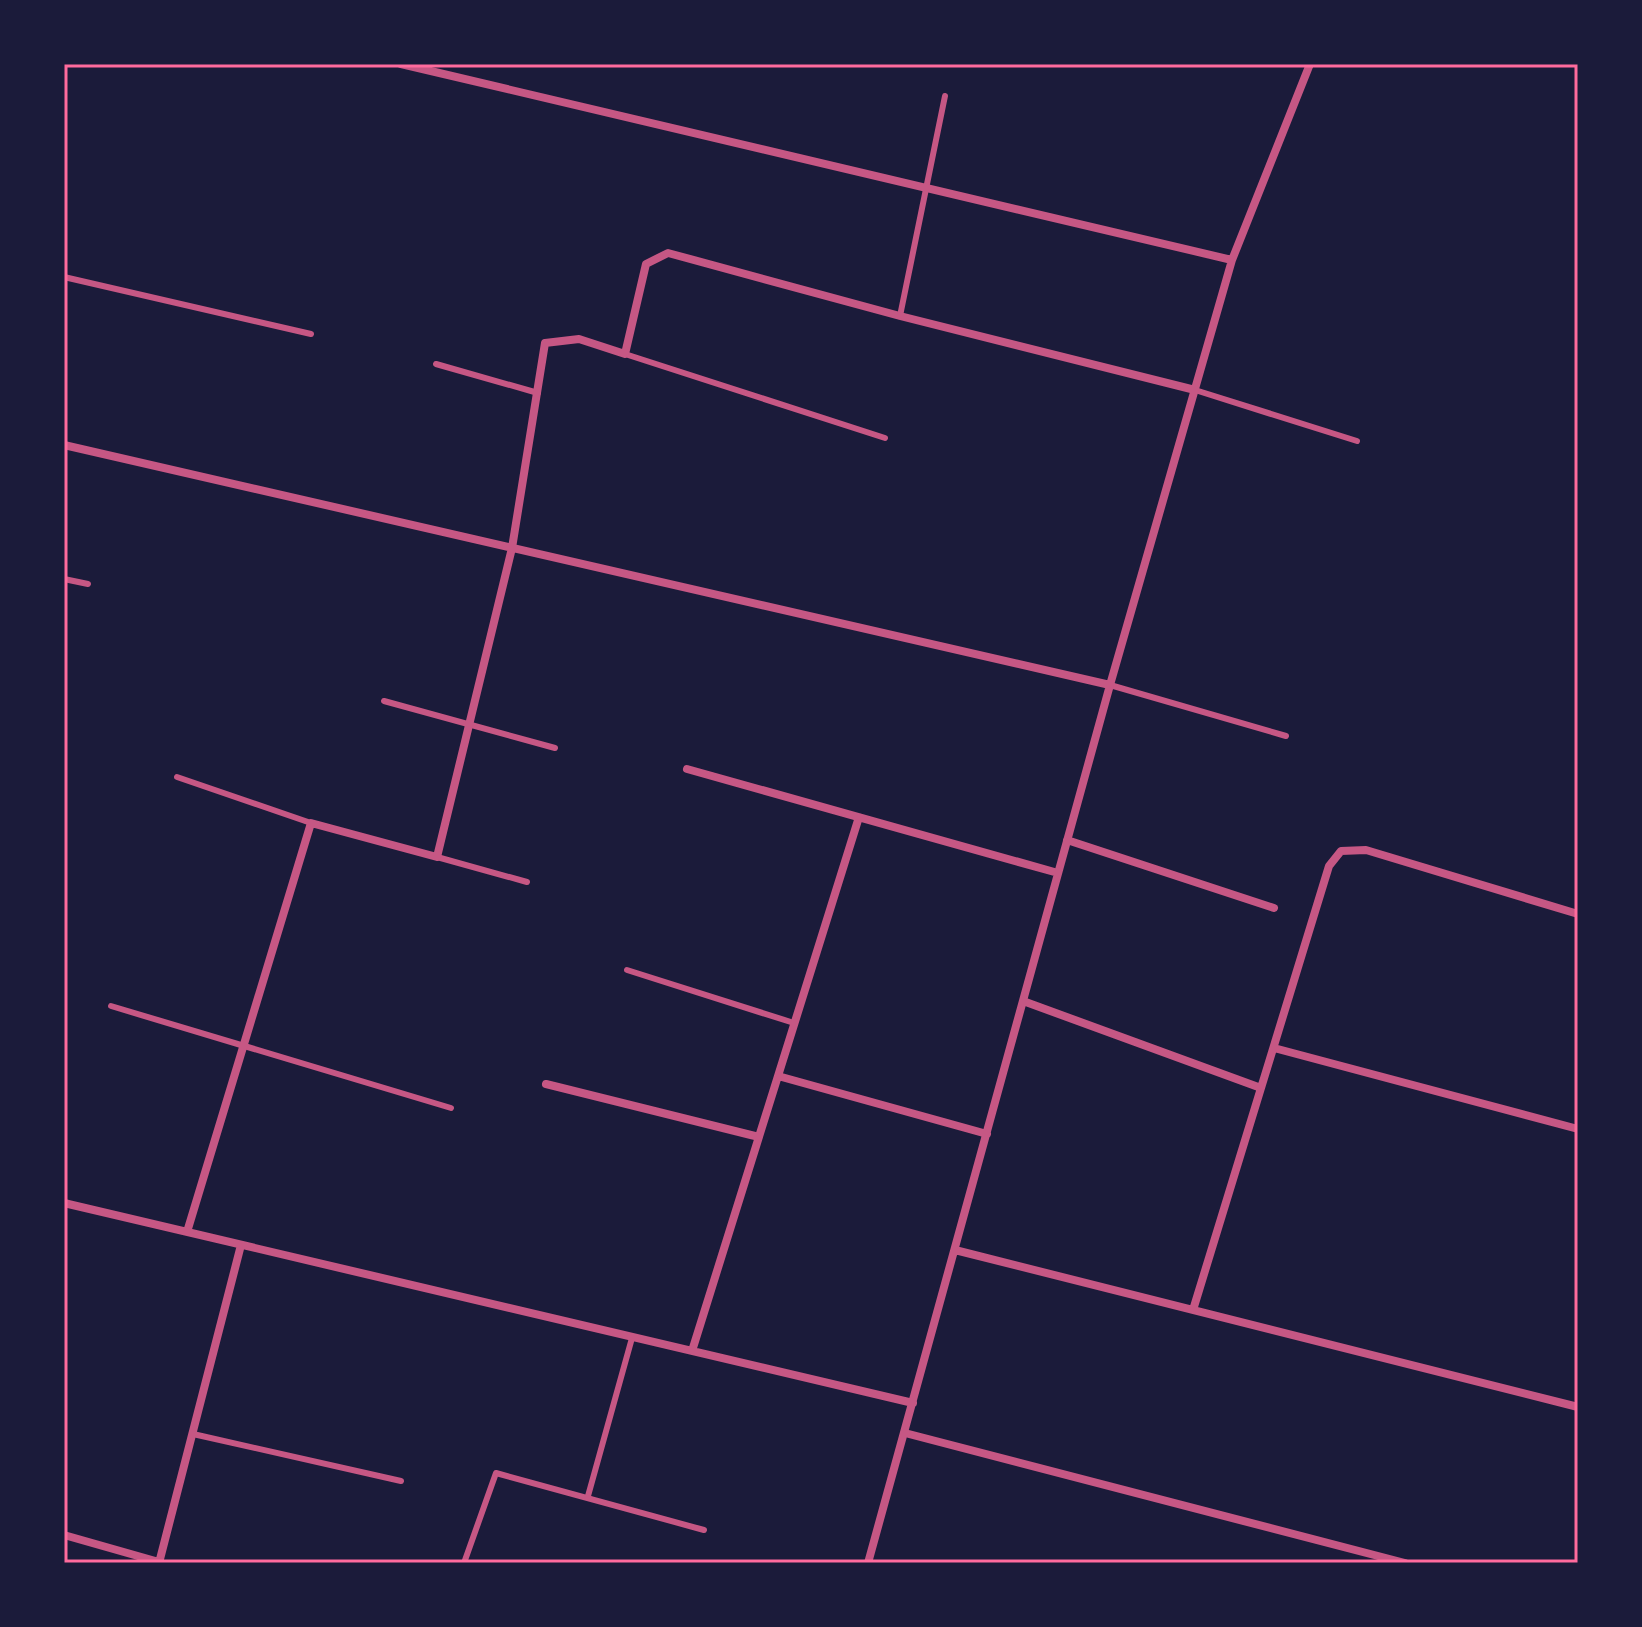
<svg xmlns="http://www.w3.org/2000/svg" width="1642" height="1627" viewBox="0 0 1642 1627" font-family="Commissioner,sans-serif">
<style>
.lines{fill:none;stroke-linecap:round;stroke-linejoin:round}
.service{stroke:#c65784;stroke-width:6}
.minor{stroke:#c65784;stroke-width:8}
.neatline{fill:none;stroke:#ff6b9d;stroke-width:3}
</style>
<rect width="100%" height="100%" fill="#1b1b3a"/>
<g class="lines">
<path class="service" d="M 64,277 L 311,334
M 900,316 L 945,96
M 625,354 L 885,438
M 436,364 L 538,393
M 1195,390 L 1357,441
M 64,579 L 88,584
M 1110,685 L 1286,736
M 384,701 L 555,748
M 177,777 L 311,823
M 437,857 L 527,882
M 627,970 L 794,1023
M 111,1006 L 451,1108
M 193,1434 L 401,1481
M 588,1496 L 632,1338
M 464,1563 L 496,1473 L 704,1530"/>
<path class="minor" d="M 401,64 L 1232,260
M 64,445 L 1110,685
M 687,769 L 1058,873
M 1067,840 L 1274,908
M 1023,1001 L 1261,1088
M 1274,1048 L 1578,1129
M 778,1076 L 987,1134
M 546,1084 L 759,1137
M 64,1203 L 913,1403
M 187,1232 L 311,823 L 437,857 L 512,548 L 545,343 L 579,339 L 625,354 L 646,264 L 668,253 L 900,316 L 1195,390
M 955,1250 L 1578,1407
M 1193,1310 L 1329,866 L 1341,851 L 1366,850 L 1578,914
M 692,1351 L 859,817
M 905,1433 L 1405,1563
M 64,1535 L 159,1562
M 159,1563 L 241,1245
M 868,1563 L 1110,685 L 1232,260 L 1310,64"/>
</g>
<rect width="1642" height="1627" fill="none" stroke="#1b1b3a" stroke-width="132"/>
<rect x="66" y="66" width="1510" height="1495" class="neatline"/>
</svg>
